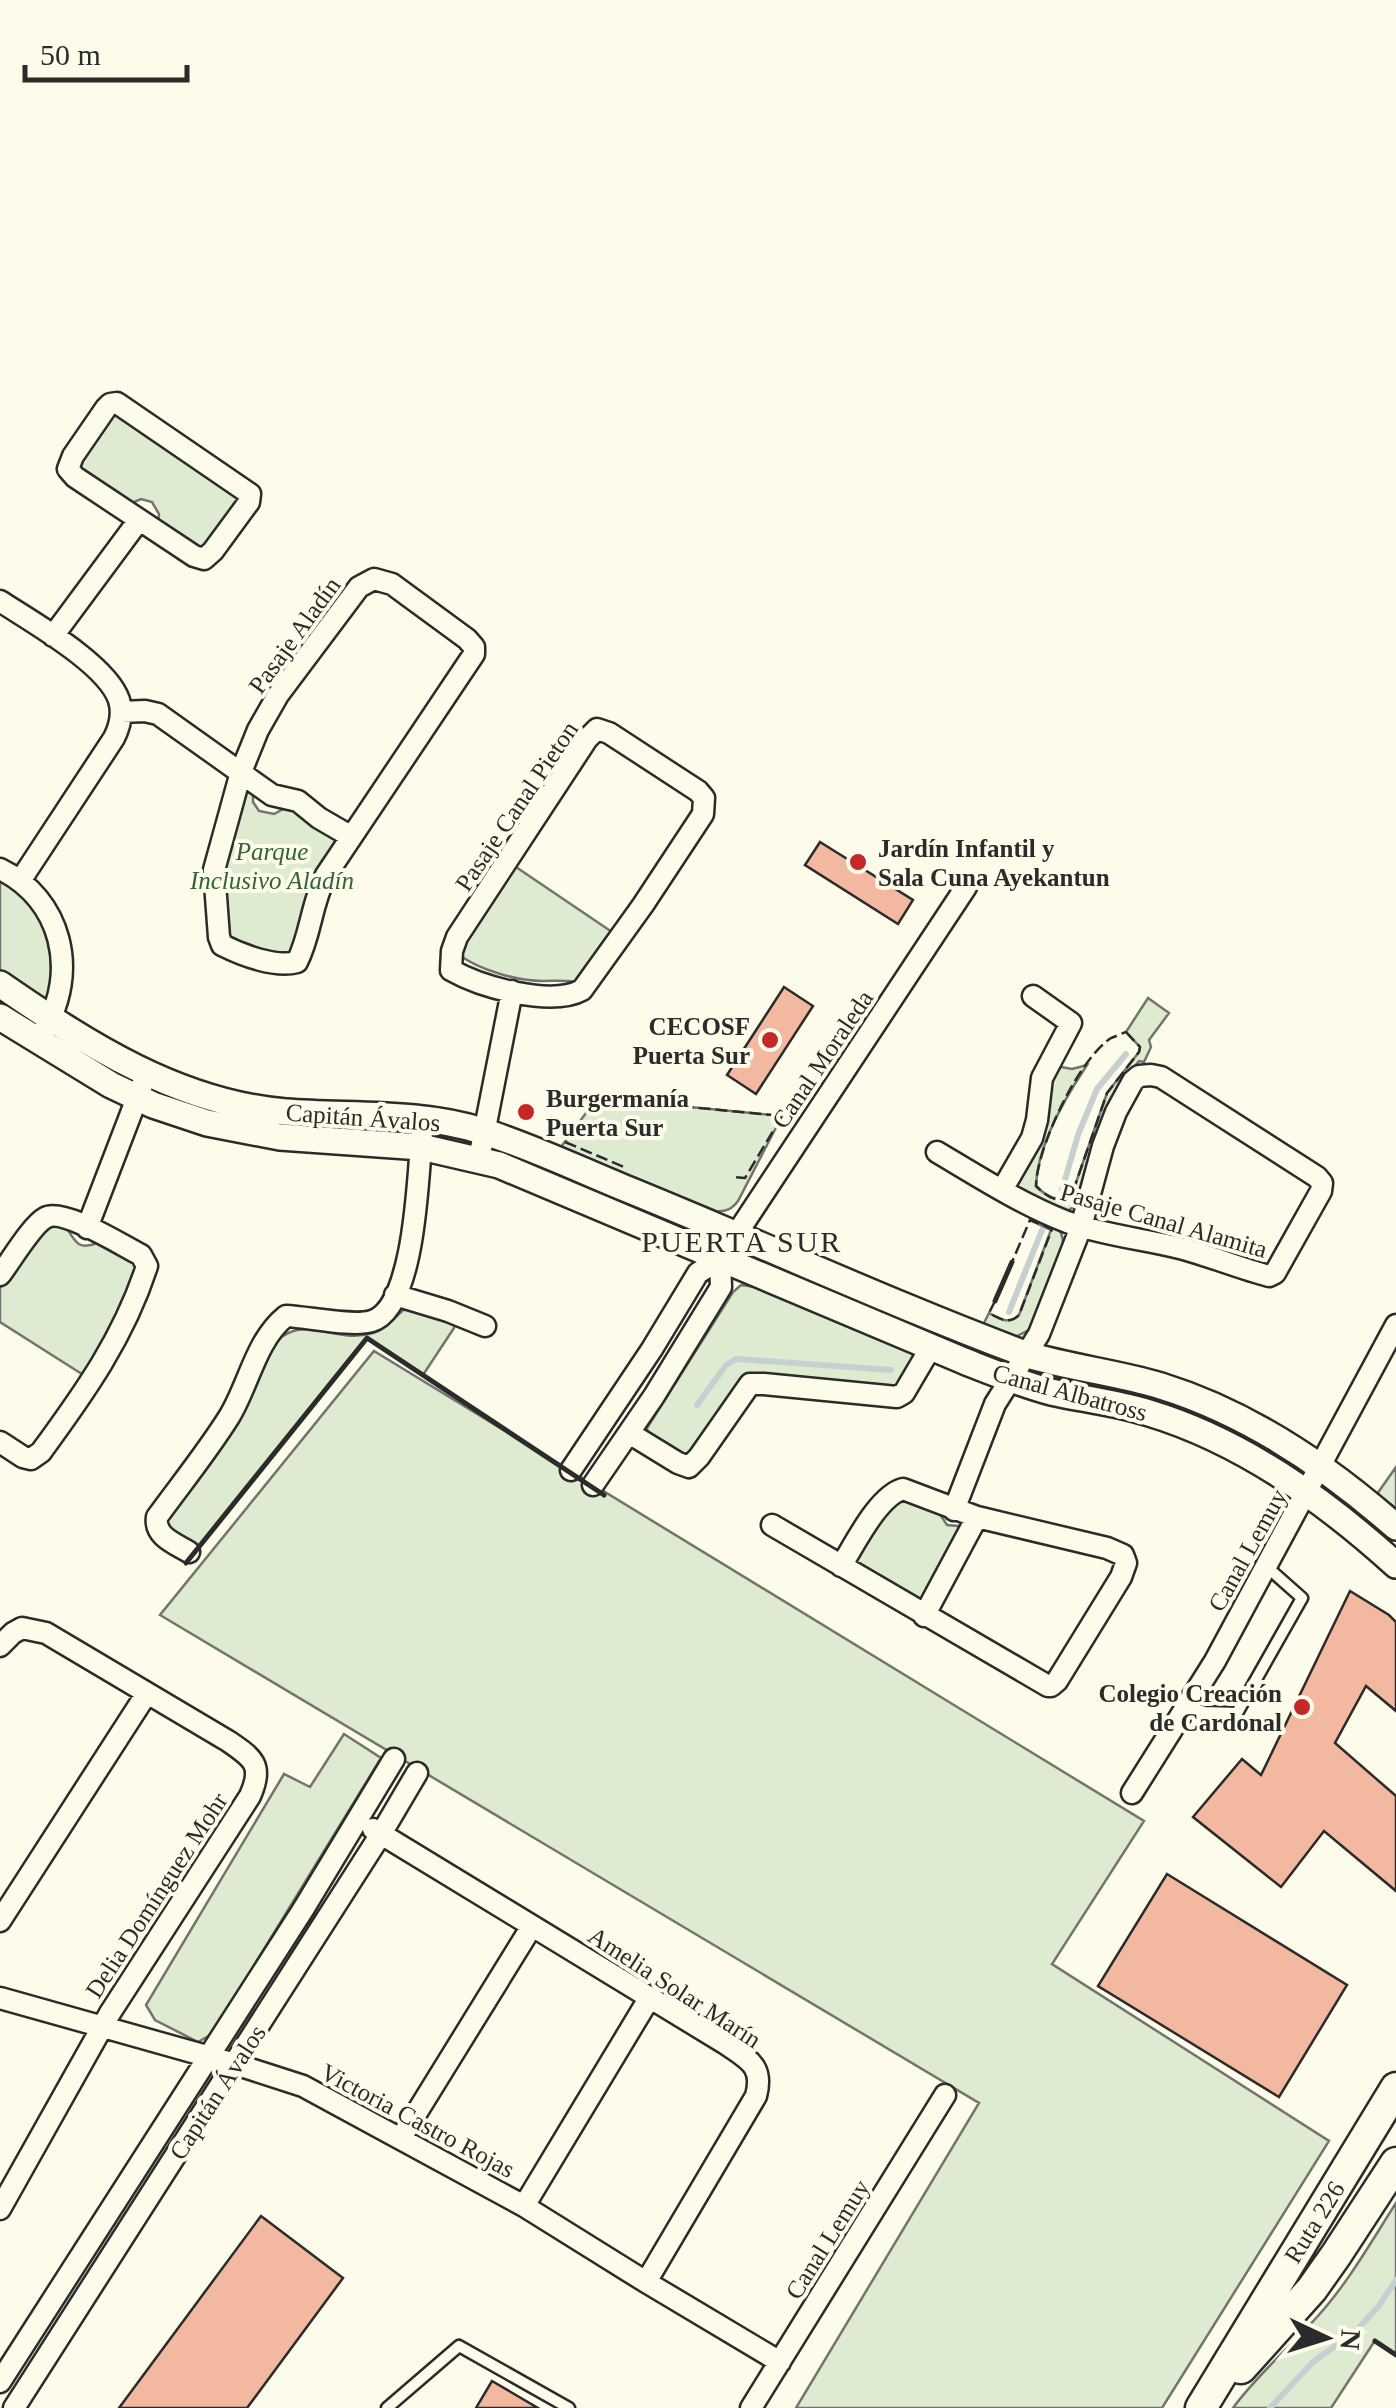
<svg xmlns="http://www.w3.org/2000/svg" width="1396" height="2408" viewBox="0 0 1396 2408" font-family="'Times New Roman',serif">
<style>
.green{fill:#deebd1;stroke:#74746e;stroke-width:2.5}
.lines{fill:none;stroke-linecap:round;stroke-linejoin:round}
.stream{stroke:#c7d0d0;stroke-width:6}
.building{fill:#f2b8a0;stroke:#2b2b2b;stroke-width:2.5}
.service-casing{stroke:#2b2b2b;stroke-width:15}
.minor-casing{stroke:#2b2b2b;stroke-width:25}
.tertiary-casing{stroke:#2b2b2b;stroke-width:30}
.primary-casing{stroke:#2b2b2b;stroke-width:35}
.service{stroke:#fdfbea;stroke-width:10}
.minor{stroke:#fdfbea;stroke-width:20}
.tertiary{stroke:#fdfbea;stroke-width:25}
.primary{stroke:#fdfbea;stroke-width:30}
.fence{stroke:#2b2b2b;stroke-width:2.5;stroke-dasharray:12 5;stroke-linecap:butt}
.wall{stroke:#2b2b2b;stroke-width:5}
.poi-dot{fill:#c62828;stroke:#fdfbea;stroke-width:4}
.labels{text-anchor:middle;stroke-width:8;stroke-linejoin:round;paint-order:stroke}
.street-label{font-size:25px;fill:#2b2b2b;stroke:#fdfbea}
.poi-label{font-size:25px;font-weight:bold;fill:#2b2b2b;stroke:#fdfbea;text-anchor:start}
.park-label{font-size:25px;font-style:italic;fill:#34623c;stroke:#fdfbea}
.quarter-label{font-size:30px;letter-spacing:2.5px;fill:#2b2b2b;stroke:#fdfbea}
</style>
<rect width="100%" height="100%" fill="#fdfbea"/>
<path class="green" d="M 114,411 L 242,499 L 204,551 L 158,525 L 159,514 L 152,502 L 141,499 L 127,505 L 81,471 L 79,467 L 80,458 Z
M 248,789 L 253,791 L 253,802 L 259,811 L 274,814 L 287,807 L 295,808 L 335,834 L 339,845 L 292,955 L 277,957 L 232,941 L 225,930 L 220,877 L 242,797 Z
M 513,865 L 615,934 L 576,982 C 565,980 555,981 543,981 C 517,981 479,970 458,954 L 459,949 Z
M 0,881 C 47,905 58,955 47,1003 L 0,971 Z
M 1148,998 L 1169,1013 L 1149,1040 L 1151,1047 L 1144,1062 L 1139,1061 L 1126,1077 L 1075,1206 L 1066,1212 L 1016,1188 L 1016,1177 L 1056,1066 L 1072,1069 L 1087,1065 C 1065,1098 1037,1145 1036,1186 C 1046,1196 1057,1203 1071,1197 L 1107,1093 L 1139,1052 L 1140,1047 L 1126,1032 Z
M 597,1098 L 782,1116 L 738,1201 C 732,1209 726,1212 716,1211 L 561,1147 Z
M 1032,1214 C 1049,1222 1063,1224 1063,1244 L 1034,1323 L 1029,1330 L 1017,1336 L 1010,1336 L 983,1325 L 989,1313 C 1000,1319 1009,1325 1019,1315 L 1051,1230 L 1030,1220 Z
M 50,1226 L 66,1227 C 75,1241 78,1251 97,1243 L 134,1260 L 139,1273 L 85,1376 L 0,1322 L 0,1288 L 35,1240 Z
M 741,1285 L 755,1287 L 916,1355 L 903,1387 L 761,1378 L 688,1458 L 648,1434 L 647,1428 L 733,1292 Z
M 405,1309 L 455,1321 L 454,1328 L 423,1375 L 367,1338 L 200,1547 L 170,1533 L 164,1518 L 268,1350 C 302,1307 332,1346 373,1333 C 387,1329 394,1317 405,1309 Z
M 374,1351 L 1144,1821 L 1052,1964 L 1329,2141 L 1162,2408 L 796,2408 L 979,2103 L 160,1615 Z
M 1396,1467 L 1396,1509 L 1377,1494 Z
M 898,1498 L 938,1511 L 947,1525 L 958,1526 L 960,1534 L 922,1600 L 913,1602 L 855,1566 L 854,1555 Z
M 344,1734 L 381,1758 L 212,2034 L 198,2042 L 155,2020 L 146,2005 L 284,1774 L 310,1787 Z
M 1396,2203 L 1396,2355 L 1374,2342 L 1331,2408 L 1233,2408 C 1258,2374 1289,2348 1317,2317 C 1348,2283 1371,2242 1396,2203 Z"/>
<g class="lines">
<path class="stream" d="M 1062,1190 L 1078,1135 L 1097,1089 L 1126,1054
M 1009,1312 L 1042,1230
M 697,1405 L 726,1365 L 736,1359 L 891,1370
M 1270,2408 L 1313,2362 L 1356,2331 L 1378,2307 L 1396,2280"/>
</g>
<path class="building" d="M 820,842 L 913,900 L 898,924 L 805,865 Z
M 784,987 L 813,1006 L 756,1094 L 727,1075 Z
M 1350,1591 L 1389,1615 L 1396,1622 L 1396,1711 L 1366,1686 L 1335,1743 L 1396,1796 L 1396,1891 L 1324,1831 L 1281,1887 L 1193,1817 L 1242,1759 L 1261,1775 Z
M 1167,1874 L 1347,1985 L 1279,2097 L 1098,1986 Z
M 261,2216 L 343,2278 L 247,2408 L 119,2408 Z
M 492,2381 L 538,2408 L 476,2408 Z"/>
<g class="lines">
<g class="service-casing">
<path id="service" d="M 1187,1707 L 1205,1712 L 1237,1713 L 1302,1598 L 1267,1567
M 387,2408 L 459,2346 L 569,2408"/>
</g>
<g class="minor-casing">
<path id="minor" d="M 117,403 L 250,494 L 249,502 L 213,551 L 204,559 L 194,556 L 75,477 L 68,469 L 73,456 L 106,408 L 110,404 Z
M 374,579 L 392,584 L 467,639 L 474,647 L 474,654 L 326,875 C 311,904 311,935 297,962 C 275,968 242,955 222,945 L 219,937 L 214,870 L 241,772 L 258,730 L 278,695 L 359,587 Z
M 0,601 C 32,622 107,664 119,700 C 123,713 120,726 114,738 L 20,881
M 53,636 L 139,520
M 121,712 L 145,711 L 158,714 L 272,795 L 298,801 L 319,818 L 350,836
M 597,729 L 609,733 L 698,791 L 704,798 L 703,814 L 643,905 L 582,990 C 551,1007 481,987 451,970 L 452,951 L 457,937 L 587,739 Z
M 0,869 C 62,899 79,972 44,1030
M 937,1152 C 979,1177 1021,1204 1067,1222 C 1103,1235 1143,1239 1180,1248 C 1210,1256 1239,1268 1269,1276 L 1275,1273 L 1321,1191 L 1322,1183 L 1317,1177 L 1161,1077 L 1151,1075 L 1139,1076 L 1133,1081 L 1116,1112 L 1103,1146 L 1081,1227 L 1039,1334 L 995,1404 L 954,1510
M 479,1159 L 512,991
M 1002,1190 L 1032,1138 L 1037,1120 L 1042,1078 L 1071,1023 L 1033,996
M 87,1228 L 142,1085
M 0,1275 C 10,1262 32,1225 45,1218 C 62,1207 123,1246 141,1255 L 147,1266 C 124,1337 85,1392 41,1452 L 31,1459 L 23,1457 L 0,1442
M 395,1295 L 448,1311 L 485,1326
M 629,1433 L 678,1463 L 689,1467 L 699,1457 L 750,1384 L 764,1384 L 897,1397 L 904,1393 L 931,1347
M 571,1470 L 652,1349 L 698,1273 L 720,1259 L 966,887
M 593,1485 L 654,1396 L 721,1287 L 720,1259
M 772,1525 L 1048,1686 L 1051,1686 L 1057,1681 L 1121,1577 L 1126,1563 L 1123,1555 L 1107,1548 L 977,1517 L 903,1489 C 878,1496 855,1544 841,1566
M 189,1552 C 174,1543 154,1536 157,1517 C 181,1484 207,1452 229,1417 C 249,1385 255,1341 286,1316 C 309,1317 352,1327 372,1321 C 416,1307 418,1171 422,1132
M 924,1616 L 977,1517
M 0,1646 L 13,1633 L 22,1628 L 46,1633 L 228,1741 C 253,1758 264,1765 250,1796 L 110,2013 L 0,2209
M 1132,1793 L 1215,1661 L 1396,1325
M 373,1829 L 726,2044 C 749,2060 764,2066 756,2096 L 646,2282
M 0,1921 L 147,1693
M 0,1998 L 235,2064 L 303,2086 L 524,2206 L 646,2282 L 780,2362
M 401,2138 L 532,1926
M 524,2206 L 650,1997
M 0,2382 L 304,1908 L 394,1759
M 14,2408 L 381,1834 L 417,1773
M 751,2408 L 945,2095"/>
</g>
<g class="tertiary-casing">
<path id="tertiary" d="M 0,984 C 87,1044 178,1103 286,1112 C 351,1117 420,1111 482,1131 C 530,1146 576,1168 622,1187 C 758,1242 891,1304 1028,1355 C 1072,1368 1118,1373 1161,1386 C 1248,1413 1328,1467 1396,1527
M 0,1017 L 111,1085 L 153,1105 L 207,1123 L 280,1137 L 421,1147 L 499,1165 L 964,1361 C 992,1372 1021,1384 1051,1392 C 1083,1399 1117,1403 1149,1413 C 1242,1441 1324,1500 1396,1565"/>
</g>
<g class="primary-casing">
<path id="primary" d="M 1241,2368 L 1312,2289 L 1336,2255 L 1396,2163
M 1201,2408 L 1396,2088"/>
</g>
<use href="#service" class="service"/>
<use href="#minor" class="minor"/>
<use href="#tertiary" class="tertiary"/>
<use href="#primary" class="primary"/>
<path class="fence" d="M 1126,1032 L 1140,1047 L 1139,1052 L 1107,1093 L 1071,1197 C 1057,1204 1046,1196 1036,1186 C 1037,1147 1078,1060 1111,1038 C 1112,1038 1125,1032 1126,1032 Z
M 597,1098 L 782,1116 L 745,1178 L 733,1177
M 565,1142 L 624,1167
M 995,1301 L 989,1313 C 1000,1319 1009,1325 1019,1315 L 1052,1229 L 1030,1220 L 1012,1262"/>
<path class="wall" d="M 995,1301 L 1012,1262
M 186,1563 L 367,1338 L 604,1495
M 1375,2341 L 1396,2355"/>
</g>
<g class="poi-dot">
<circle cx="858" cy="862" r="10"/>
<circle cx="770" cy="1040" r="10"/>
<circle cx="526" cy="1112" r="10"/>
<circle cx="1302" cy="1707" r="10"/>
</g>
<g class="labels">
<g class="street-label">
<text transform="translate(294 635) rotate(-54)" y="9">Pasaje Aladín</text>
<text transform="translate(516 806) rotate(-56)" y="9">Pasaje Canal Pieton</text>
<text transform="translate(822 1059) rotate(-56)" y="9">Canal Moraleda</text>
<text transform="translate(363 1117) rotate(4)" y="9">Capitán Ávalos</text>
<text transform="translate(1164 1220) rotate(16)" y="9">Pasaje Canal Alamita</text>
<text transform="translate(1070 1392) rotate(15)" y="9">Canal Albatross</text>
<text transform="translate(1247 1550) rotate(-61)" y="9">Canal Lemuy</text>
<text transform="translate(156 1895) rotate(-57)" y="9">Delia Domínguez Mohr</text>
<text transform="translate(675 1987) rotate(33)" y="9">Amelia Solar Marín</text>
<text transform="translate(217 2092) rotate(-57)" y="9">Capitán Ávalos</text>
<text transform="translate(418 2120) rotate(28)" y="9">Victoria Castro Rojas</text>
<text transform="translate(1314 2222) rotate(-58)" y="9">Ruta 226</text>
<text transform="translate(827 2239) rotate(-58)" y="9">Canal Lemuy</text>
</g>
<g class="poi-label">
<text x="878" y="857">Jardín Infantil y<tspan x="878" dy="29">Sala Cuna Ayekantun</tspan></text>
<text x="750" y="1035" text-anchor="end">CECOSF<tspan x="750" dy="29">Puerta Sur</tspan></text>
<text x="546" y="1107">Burgermanía<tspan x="546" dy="29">Puerta Sur</tspan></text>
<text x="1282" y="1702" text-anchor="end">Colegio Creación<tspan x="1282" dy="29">de Cardonal</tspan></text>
</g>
<g class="park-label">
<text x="272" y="860">Parque<tspan x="272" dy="29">Inclusivo Aladín</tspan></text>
</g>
<g class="quarter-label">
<text x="742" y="1252">PUERTA SUR</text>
</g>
</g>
<g transform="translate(1326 2338) rotate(94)" stroke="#fdfbea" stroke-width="8" paint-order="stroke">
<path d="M0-8L18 38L0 25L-18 38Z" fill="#2b2b2b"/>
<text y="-15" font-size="28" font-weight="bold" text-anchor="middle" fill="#2b2b2b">N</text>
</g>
<path d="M25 65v15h162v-15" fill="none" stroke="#2b2b2b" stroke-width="5"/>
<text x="40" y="65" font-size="30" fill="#2b2b2b" stroke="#fdfbea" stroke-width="8" paint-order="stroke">50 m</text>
</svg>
